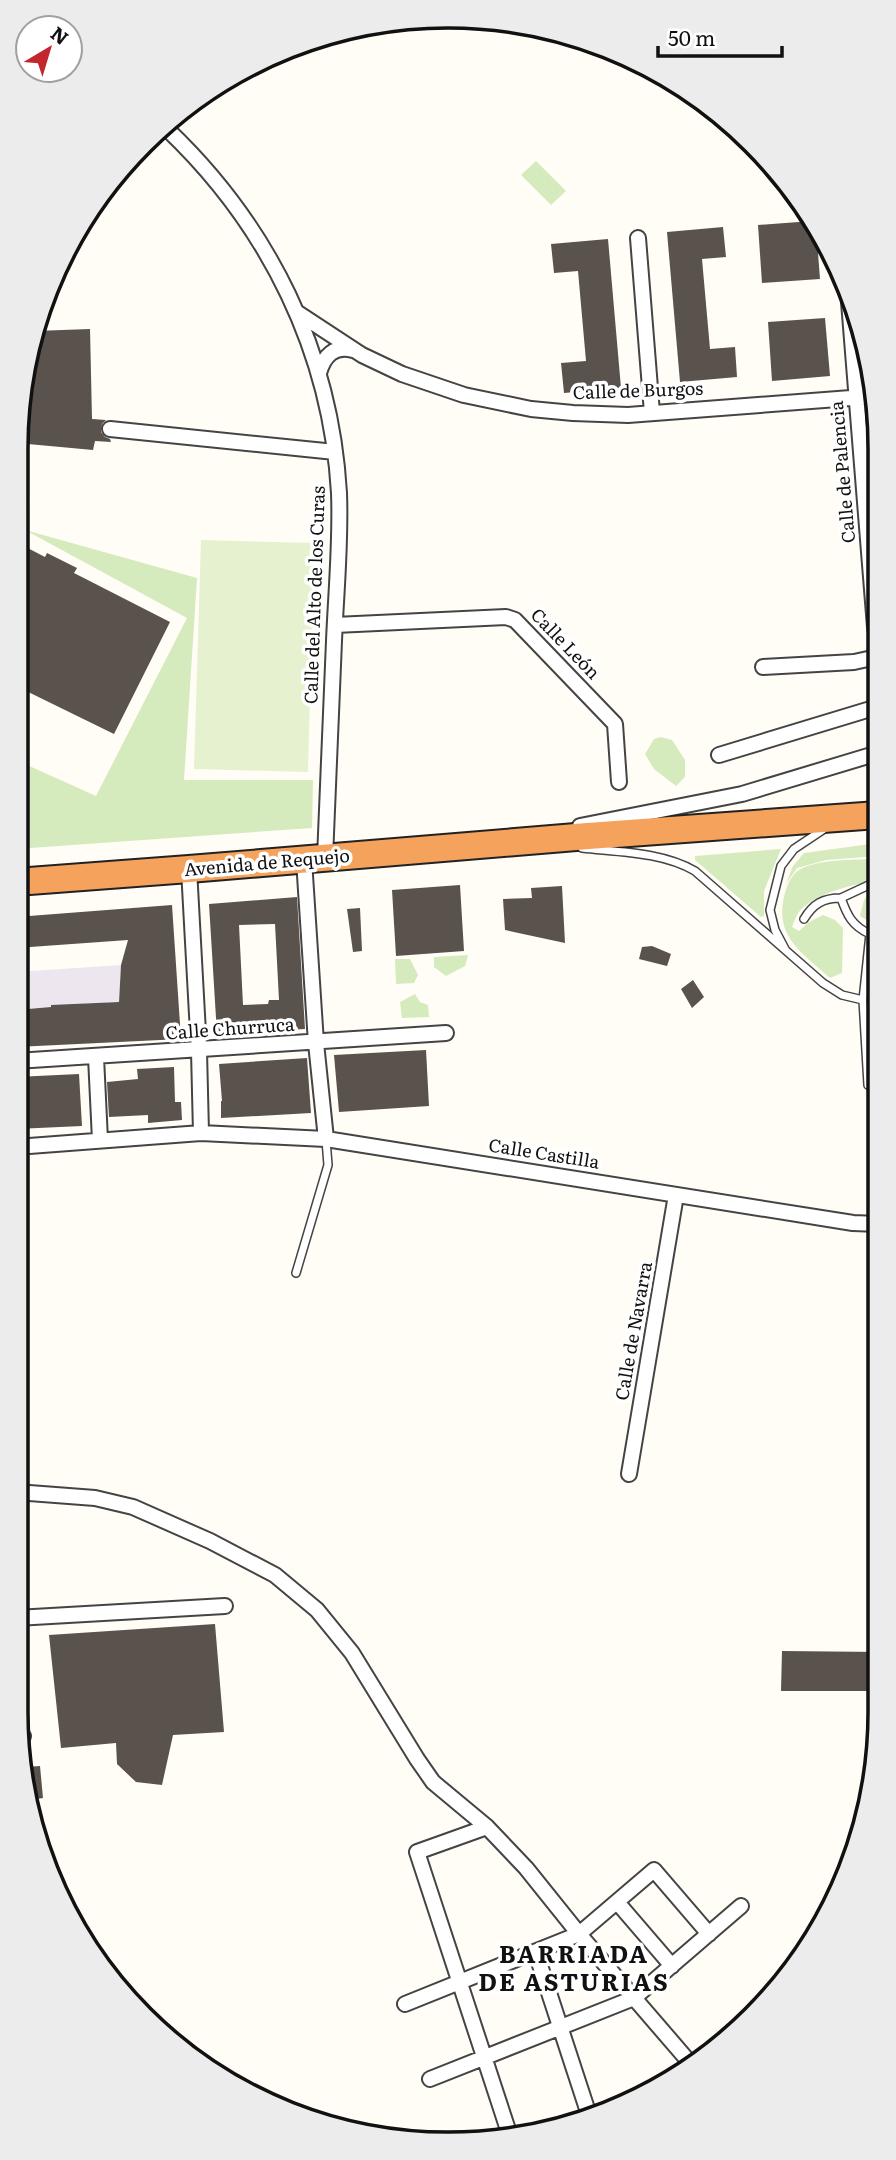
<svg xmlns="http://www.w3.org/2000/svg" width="896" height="2160" viewBox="0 0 896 2160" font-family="Literata,serif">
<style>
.industrial{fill:#eee6ef}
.green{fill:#d5ebbd}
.pitch{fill:#e6f2cf}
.building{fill:#5a524d;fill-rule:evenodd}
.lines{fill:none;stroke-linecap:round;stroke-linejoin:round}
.lane-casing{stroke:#444;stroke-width:10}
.street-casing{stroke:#444;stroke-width:18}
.highway-casing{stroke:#222;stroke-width:30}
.lane{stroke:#fff;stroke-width:7}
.street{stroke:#fff;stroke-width:14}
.highway{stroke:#f5a25d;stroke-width:26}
.labels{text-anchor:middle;stroke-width:7;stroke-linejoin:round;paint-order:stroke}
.street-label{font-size:18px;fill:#111;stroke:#fff}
.district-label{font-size:24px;font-weight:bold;letter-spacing:2px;fill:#111;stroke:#fff}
.rim{fill:none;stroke:#111;stroke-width:3.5}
</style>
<rect width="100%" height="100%" fill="#fffdf5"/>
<path class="industrial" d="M 121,965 L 119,1002 L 106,1002 L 107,1014 L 93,1003 L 16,1010 L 16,972 Z"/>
<path class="green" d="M 536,161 L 566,191 L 551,205 L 521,175 Z
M 25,530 L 197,578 L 184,780 L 313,780 L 312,828 L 16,849 L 16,760 L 96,796 L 187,618 Z
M 661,737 L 672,740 L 685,760 L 685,777 L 676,786 L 654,769 L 645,754 L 654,739 Z
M 878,843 L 878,856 L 826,860 L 797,868 L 786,884 L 793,866 L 804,853 Z
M 781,849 L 764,891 L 764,916 L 761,917 L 695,860 L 695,856 Z
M 875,859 L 876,880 C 853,885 814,893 799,912 C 796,916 794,922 792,927 L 799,931 L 809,922 L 823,915 L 835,920 L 843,928 L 842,973 L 830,978 C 801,952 773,936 785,893 C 787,885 792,874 799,870 C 817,859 854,860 875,859 Z
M 869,894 L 878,895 L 878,924 L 873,924 L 860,916 L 864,900 Z
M 468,955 L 465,966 L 446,976 L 434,967 L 434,957 Z
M 395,959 L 410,959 L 418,975 L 414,983 L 396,984 Z
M 415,994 L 420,1002 L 428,1005 L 429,1017 L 402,1018 L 400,1002 Z
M 878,1013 L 878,1072 C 869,1060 870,1033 872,1018 Z"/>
<path class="pitch" d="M 201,540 L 314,543 L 308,772 L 194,769 Z"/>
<path class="building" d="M 812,221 L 816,227 L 820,279 L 762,283 L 758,225 Z
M 723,227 L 726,257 L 702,259 L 710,349 L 735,347 L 737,377 L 680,382 L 667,232 Z
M 608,239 L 621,388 L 564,393 L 561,363 L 586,361 L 578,271 L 554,273 L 551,244 Z
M 825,318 L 830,376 L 772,381 L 768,322 Z
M 90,329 L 92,419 L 106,420 L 102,424 L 101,432 L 105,437 L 110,439 L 111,442 L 95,441 L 93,450 L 17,443 L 35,331 Z
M 16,542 L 45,557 L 47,553 L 77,568 L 74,573 L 170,622 L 114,734 L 16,686 Z
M 460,885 L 464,951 L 396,956 L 392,890 Z
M 562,886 L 565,943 L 505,930 L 503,899 L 532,898 L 531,888 Z
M 297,897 L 305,1029 L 217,1034 L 209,904 ZM 275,924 L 279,1000 L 269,1000 L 268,1004 L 243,1005 L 239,925 Z
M 172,905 L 181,1039 L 16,1047 L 16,1010 L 51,1007 L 51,1005 L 119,1002 L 121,965 L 128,940 L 16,948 L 16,917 Z
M 360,908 L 362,951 L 353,952 L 347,909 Z
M 652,946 L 671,954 L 667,966 L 639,959 L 642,947 Z
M 693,980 L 704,997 L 692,1008 L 681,989 Z
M 426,1050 L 429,1106 L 339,1112 L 334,1055 Z
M 307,1058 L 311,1113 L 221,1118 L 221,1101 L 222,1101 L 219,1064 Z
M 174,1067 L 175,1102 L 181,1102 L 182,1120 L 148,1123 L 148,1115 L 109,1117 L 107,1082 L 138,1079 L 137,1069 Z
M 79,1074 L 82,1126 L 16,1129 L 16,1077 Z
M 215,1624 L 224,1732 L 173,1735 L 162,1785 L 136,1782 L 117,1764 L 116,1743 L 61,1748 L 49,1635 Z
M 782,1651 L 880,1652 L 880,1691 L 781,1691 Z
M 40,1766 L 43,1798 L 30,1800 L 25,1767 Z"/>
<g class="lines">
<g class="lane-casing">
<path id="lane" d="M 582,848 C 619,852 662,852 695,871 L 823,983 L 842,995 L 863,1000 L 868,1085 L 878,1084
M 804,919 C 813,904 823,898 841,898
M 785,949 L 775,930 L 770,910 L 781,866 L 794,849 L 824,829
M 863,1000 L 870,934 C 852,926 847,915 841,898 L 871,884 L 878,884
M 296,1273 L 328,1165 L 326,1140"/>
</g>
<g class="street-casing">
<path id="street" d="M 167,129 C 269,226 331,352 339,493 C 341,542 336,592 334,641 C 331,713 328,786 325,858
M 638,238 L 652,413
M 849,302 L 875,627 L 877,638
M 298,313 L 362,355 L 402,374 L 464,395 L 531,409 L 573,413 L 628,415 L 877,396
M 319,373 C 324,356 334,345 353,350
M 110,429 L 335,452
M 335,625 L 506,617 L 515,620 L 615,724 L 619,782
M 763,667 L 854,662 L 877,657
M 719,755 L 877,707
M 580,826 L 742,794 L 878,753
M 304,860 L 316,1043 L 326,1139
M 189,869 L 199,1051 L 201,1133
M 96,1057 L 100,1140
M 16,1061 L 446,1033
M 16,1147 L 201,1133 L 326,1139 L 853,1223 L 879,1224
M 629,1474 L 676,1195
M 16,1492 L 95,1498 L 133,1507 L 210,1541 L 275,1575 L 317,1610 L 352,1653 L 417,1759 L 433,1782 L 487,1827 L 526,1868 L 579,1934 L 691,2064
M 16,1618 L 225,1606
M 20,1737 L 23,1736
M 487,1827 L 417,1852 L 510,2136
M 617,1902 L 672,1966
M 536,1953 L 589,2115
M 405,2004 L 579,1934 L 654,1870 L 709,1934
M 430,2079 L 634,1998 L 741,1906"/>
</g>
<g class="highway-casing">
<path id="highway" d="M 16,882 L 189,869 L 588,836 L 878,815"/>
</g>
<use href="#lane" class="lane"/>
<use href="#street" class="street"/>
<use href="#highway" class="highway"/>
</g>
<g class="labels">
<g class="street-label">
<text transform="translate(638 391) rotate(-2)" y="6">Calle de Burgos</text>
<text transform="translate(843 472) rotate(-95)" y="6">Calle de Palencia</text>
<text transform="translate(315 595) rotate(-88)" y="6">Calle del Alto de los Curas</text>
<text transform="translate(565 644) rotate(46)" y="6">Calle León</text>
<text transform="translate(267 863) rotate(-5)" y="6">Avenida de Requejo</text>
<text transform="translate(230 1029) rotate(-4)" y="6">Calle Churruca</text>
<text transform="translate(544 1154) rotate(9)" y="6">Calle Castilla</text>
<text transform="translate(634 1331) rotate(-80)" y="6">Calle de Navarra</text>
</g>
<g class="district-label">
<text x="574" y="1963">BARRIADA<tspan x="574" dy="28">DE ASTURIAS</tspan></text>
</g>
</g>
<path d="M0 0H896V2160H0ZM448 28H448A420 420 0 0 1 868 448V1712A420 420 0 0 1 448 2132H448A420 420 0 0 1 28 1712V448A420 420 0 0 1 448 28Z" fill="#ececec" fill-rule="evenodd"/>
<path class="rim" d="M448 28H448A420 420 0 0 1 868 448V1712A420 420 0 0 1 448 2132H448A420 420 0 0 1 28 1712V448A420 420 0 0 1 448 28Z"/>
<g transform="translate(49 49) rotate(38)"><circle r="33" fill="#ffffff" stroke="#a0a0a0" stroke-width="2"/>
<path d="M0-5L12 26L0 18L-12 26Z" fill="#c4262e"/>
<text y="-10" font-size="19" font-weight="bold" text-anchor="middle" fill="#111111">N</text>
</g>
<path d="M658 46v10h124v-10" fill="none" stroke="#111111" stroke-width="3.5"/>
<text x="668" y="46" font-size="21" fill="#111111" stroke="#ffffff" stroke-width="5" paint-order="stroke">50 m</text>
</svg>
